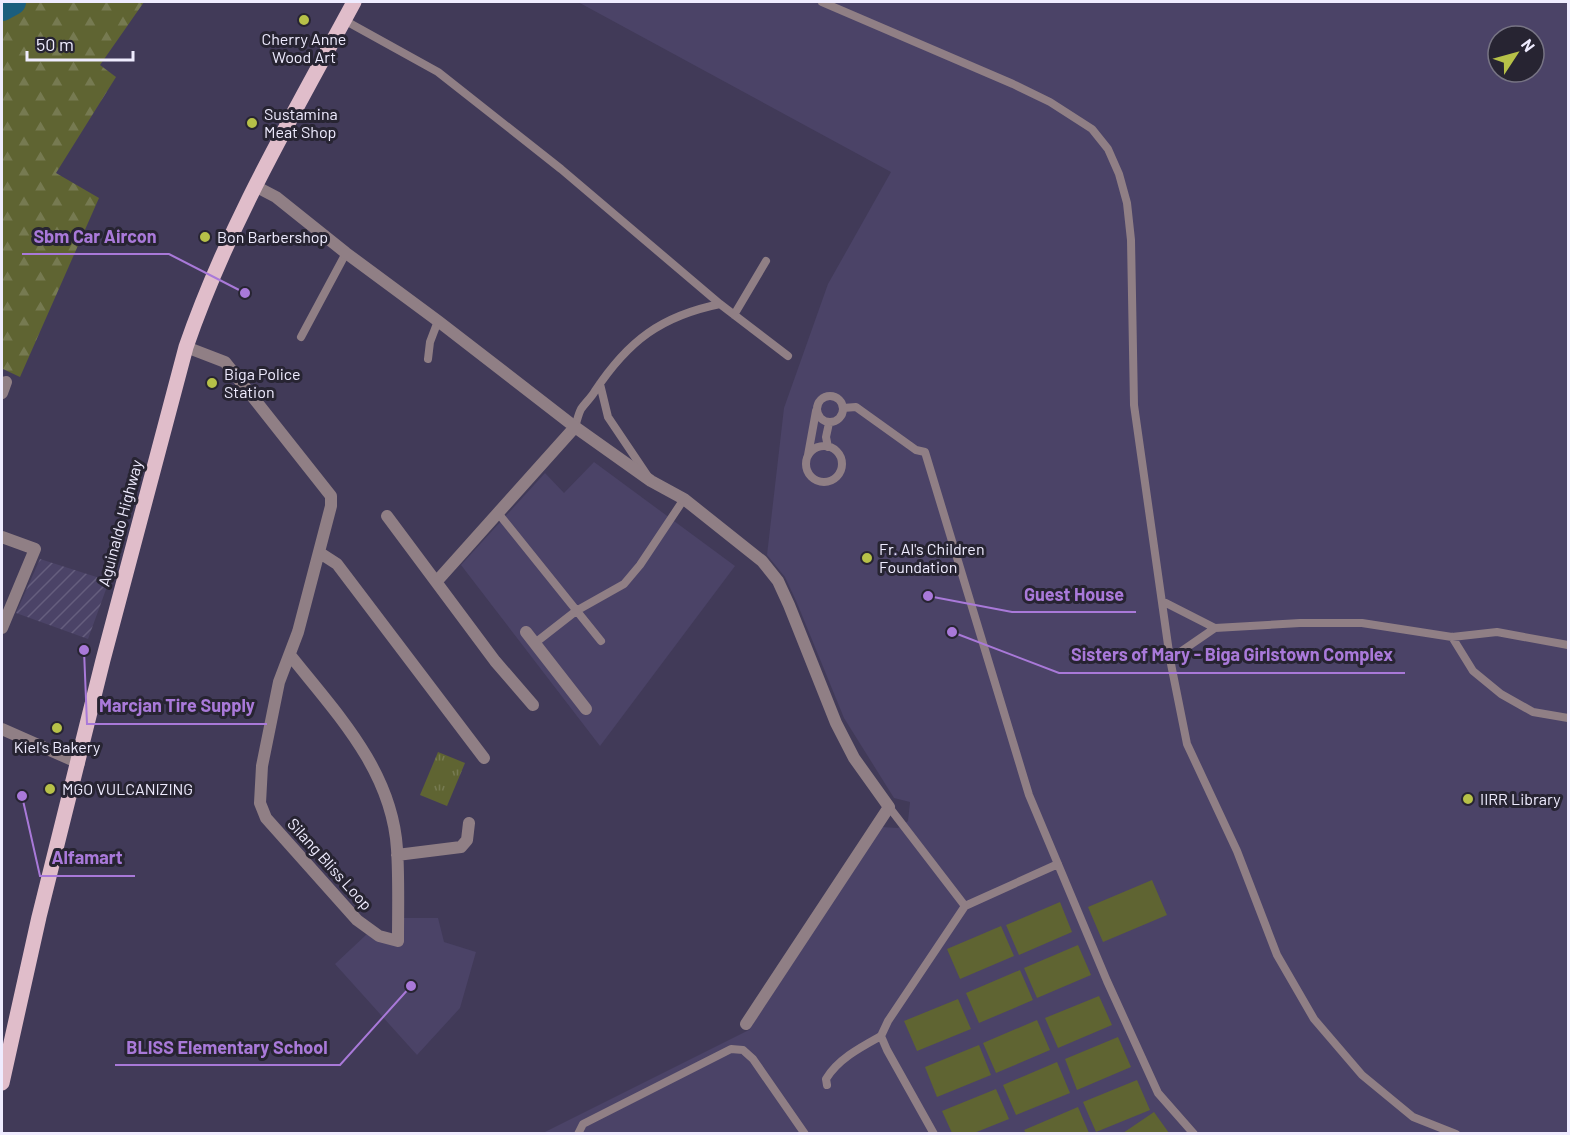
<svg xmlns="http://www.w3.org/2000/svg" width="1570" height="1135" viewBox="0 0 1570 1135" font-family="Barlow,sans-serif">
<style>
.built{fill:#4b4367;fill-rule:evenodd}
.industrial{fill:url(#industrial-furrows)}
.grass{fill:#5f6432}
.forest{fill:url(#forest-firs)}
.park{fill:url(#park-tufts)}
.lines{fill:none;stroke-linecap:round;stroke-linejoin:round}
.river{stroke:#1b5e7e;stroke-width:26}
.lane{stroke:#907f85;stroke-width:8}
.street{stroke:#907f85;stroke-width:12}
.primary{stroke:#e0bdca;stroke-width:15}
.poi-dot{fill:#b7c148;stroke:#272432;stroke-width:2}
.labels{text-anchor:middle;stroke-width:6;stroke-linejoin:round;paint-order:stroke}
.poi-label{font-size:16px;fill:#efecff;stroke:#272432;text-anchor:start}
.street-label{font-size:16px;fill:#efecff;stroke:#272432}
.leader{fill:none;stroke:#a979d9;stroke-width:2}
.callout-dot{fill:#a979d9;stroke:#272432;stroke-width:2}
.callout-label{font-size:18px;text-anchor:middle;font-weight:bold;fill:#a979d9;stroke:#272432;stroke-width:6;stroke-linejoin:round;paint-order:stroke}
</style>
<defs>
<pattern id="industrial-furrows" width="10" height="10" patternUnits="userSpaceOnUse" patternTransform="scale(1.5)"><rect width="10" height="10" fill="#4b4367"/><path d="M-1 1l2-2M0 10L10 0M9 11l2-2" fill="none" stroke="#655e7e"/></pattern>
<pattern id="forest-firs" width="22" height="20" patternUnits="userSpaceOnUse" patternTransform="scale(1.5)"><rect width="22" height="20" fill="#5f6432"/><path d="M5 1l3.5 6h-7zM16 11l3.5 6h-7z" fill="#767a51"/></pattern>
<pattern id="park-tufts" width="24" height="20" patternUnits="userSpaceOnUse" patternTransform="scale(1.5)"><rect width="24" height="20" fill="#5f6432"/><path d="M3 7l-1-3M5 7V3M7 7l1-3M15 17l-1-3M17 17v-4M19 17l1-3" fill="none" stroke="#767a51"/></pattern>
</defs>
<rect width="100%" height="100%" fill="#413a58"/>
<path class="built" d="M 578,2 L 1568,2 L 1568,1133 L 541,1134 L 749,1030 L 881,827 L 898,828 L 908,821 L 910,802 L 894,798 L 844,718 L 797,603 L 785,577 L 767,555 L 784,408 L 828,284 L 891,172 ZM 1498,36 L 1534,36 L 1534,72 L 1498,72 Z
M 594,462 L 735,566 L 600,746 L 461,565 L 545,473 L 564,493 Z
M 404,918 L 438,918 L 444,942 L 476,952 L 460,1008 L 417,1055 L 335,964 L 367,934 L 400,944 Z"/>
<path class="industrial" d="M 40,559 L 109,581 L 88,639 L 16,613 Z"/>
<path class="grass" d="M 1152,880 L 1167,915 L 1103,942 L 1088,907 Z
M 1060,902 L 1072,932 L 1019,955 L 1006,925 Z
M 1001,926 L 1014,956 L 960,979 L 947,949 Z
M 1078,945 L 1091,975 L 1037,998 L 1024,968 Z
M 1020,970 L 1033,1000 L 979,1023 L 966,993 Z
M 1099,996 L 1112,1025 L 1058,1048 L 1045,1018 Z
M 958,999 L 971,1029 L 917,1051 L 904,1021 Z
M 1037,1020 L 1050,1050 L 996,1073 L 983,1043 Z
M 1118,1037 L 1131,1067 L 1077,1090 L 1065,1059 Z
M 979,1045 L 991,1075 L 937,1097 L 925,1067 Z
M 1057,1062 L 1070,1093 L 1016,1115 L 1003,1085 Z
M 1137,1080 L 1150,1110 L 1096,1132 L 1083,1102 Z
M 996,1089 L 1009,1119 L 974,1133 L 952,1133 L 942,1111 Z
M 1078,1107 L 1089,1133 L 1026,1133 L 1024,1130 Z
M 1154,1112 L 1169,1133 L 1123,1133 Z"/>
<path class="forest" d="M 2,2 L 144,2 L 100,65 L 116,77 L 56,173 L 99,198 L 20,377 L 3,369 L 2,372 Z"/>
<path class="park" d="M 438,752 L 465,763 L 447,806 L 420,795 Z"/>
<g class="lines">
<path class="river" d="M 2,8 L 13,2"/>
<path class="lane" d="M 822,2 L 1013,84 L 1050,102 L 1092,129 L 1108,149 L 1119,174 L 1127,203 L 1131,240 L 1134,405 L 1170,659 L 1187,744 L 1237,851 L 1277,955 L 1314,1019 L 1362,1075 L 1413,1117 L 1456,1134
M 344,20 L 438,72 L 561,169 L 720,304 L 788,356
M 734,315 L 766,261
M 301,337 L 346,253
M 428,359 L 430,342 L 438,321
M 600,384 L 608,417 L 647,475
M817 409a13 13 0 1 1 26 0a13 13 0 1 1-26 0Z
M 843,408 L 856,407 L 916,450 L 925,452 L 1029,795 L 1107,981 L 1158,1093 L 1194,1134
M 575,427 C 577,421 578,415 581,409 C 585,403 591,398 595,391 C 628,341 661,316 720,304
M806 464a18 18 0 1 1 36 0a18 18 0 1 1-36 0Z
M 828,447 L 826,437 L 829,423
M 808,455 L 816,411
M 498,513 L 601,641
M 1162,601 L 1215,628
M 1452,637 L 1473,671 L 1501,694 L 1533,712 L 1568,718
M 535,643 L 576,611 L 624,584 L 640,565 L 684,499
M 1170,659 L 1215,628 L 1300,623 L 1362,623 L 1452,637 L 1497,632 L 1568,645
M 889,807 L 965,906
M 827,1085 L 826,1079 C 838,1059 861,1047 881,1036
M 578,1134 L 583,1124 L 731,1049 L 743,1050 L 753,1059 L 805,1134
M 934,1134 L 887,1050 L 881,1036 L 888,1021 L 965,906 L 1058,864"/>
<path class="street" d="M 255,186 L 276,197 L 346,253 L 438,321 L 575,427 L 651,481 L 684,499 L 762,561 L 778,581 L 789,605 L 836,723 L 854,758 L 889,807 L 746,1024
M 186,347 L 225,362 L 331,496 L 331,506 L 298,632 L 279,682 L 262,766 L 260,803 L 266,818 L 357,920 L 379,936 L 398,941 C 398,910 399,879 397,849 C 392,770 336,713 290,655
M 2,393 L 6,382
M 387,516 L 495,661 L 533,705
M 2,537 L 35,549 L 2,628
M 320,553 L 337,564 L 484,758
M 437,581 L 575,427
M 526,632 L 586,709
M 2,729 L 79,763
M 397,855 L 461,847 L 467,840 L 469,823"/>
<path class="primary" d="M 2,1083 L 39,917 L 103,660 L 186,347 C 228,225 293,115 354,2"/>
</g>
<g class="poi-dot">
<circle cx="304" cy="20" r="6"/>
<circle cx="252" cy="123" r="6"/>
<circle cx="205" cy="237" r="6"/>
<circle cx="212" cy="383" r="6"/>
<circle cx="867" cy="558" r="6"/>
<circle cx="57" cy="728" r="6"/>
<circle cx="50" cy="789" r="6"/>
<circle cx="1468" cy="799" r="6"/>
</g>
<g class="labels">
<g class="poi-label">
<text x="304" y="45" text-anchor="middle">Cherry Anne<tspan x="304" dy="18">Wood Art</tspan></text>
<text x="264" y="120">Sustamina<tspan x="264" dy="18">Meat Shop</tspan></text>
<text x="217" y="243">Bon Barbershop</text>
<text x="224" y="380">Biga Police<tspan x="224" dy="18">Station</tspan></text>
<text x="879" y="555">Fr. Al's Children<tspan x="879" dy="18">Foundation</tspan></text>
<text x="57" y="753" text-anchor="middle">Kiel's Bakery</text>
<text x="62" y="795">MGO VULCANIZING</text>
<text x="1480" y="805">IIRR Library</text>
</g>
<g class="street-label">
<text transform="translate(120 523) rotate(-75)" y="6">Aguinaldo Highway</text>
<text transform="translate(330 864) rotate(48)" y="6">Silang Bliss Loop</text>
</g>
</g>
<path class="leader" d="M245 293L169 254H22M928 596L1012 612H1136M952 632L1059 673H1405M84 650L87 724H267M22 796L40 876H135M411 986L340 1065H115"/>
<g class="callout-dot">
<circle cx="245" cy="293" r="6"/>
<circle cx="928" cy="596" r="6"/>
<circle cx="952" cy="632" r="6"/>
<circle cx="84" cy="650" r="6"/>
<circle cx="22" cy="796" r="6"/>
<circle cx="411" cy="986" r="6"/>
</g>
<g class="callout-label">
<text x="95" y="243">Sbm Car Aircon</text>
<text x="1074" y="601">Guest House</text>
<text x="1232" y="661">Sisters of Mary - Biga Girlstown Complex</text>
<text x="177" y="712">Marcjan Tire Supply</text>
<text x="87" y="864">Alfamart</text>
<text x="227" y="1054">BLISS Elementary School</text>
</g>
<rect width="1570" height="1135" fill="none" stroke="#efecff" stroke-width="6"/>
<g transform="translate(1516 54) rotate(54)"><circle r="28" fill="#272432" stroke="#777484" stroke-width="1.5"/>
<path d="M0-4.5L10 22L0 15L-10 22Z" fill="#b7c148"/>
<text y="-9" font-size="16" font-weight="bold" text-anchor="middle" fill="#efecff">N</text>
</g>
<path d="M27 51v9h106v-9" fill="none" stroke="#efecff" stroke-width="3"/>
<text x="36" y="51" font-size="18" fill="#efecff" stroke="#272432" stroke-width="4.5" paint-order="stroke">50 m</text>
</svg>
